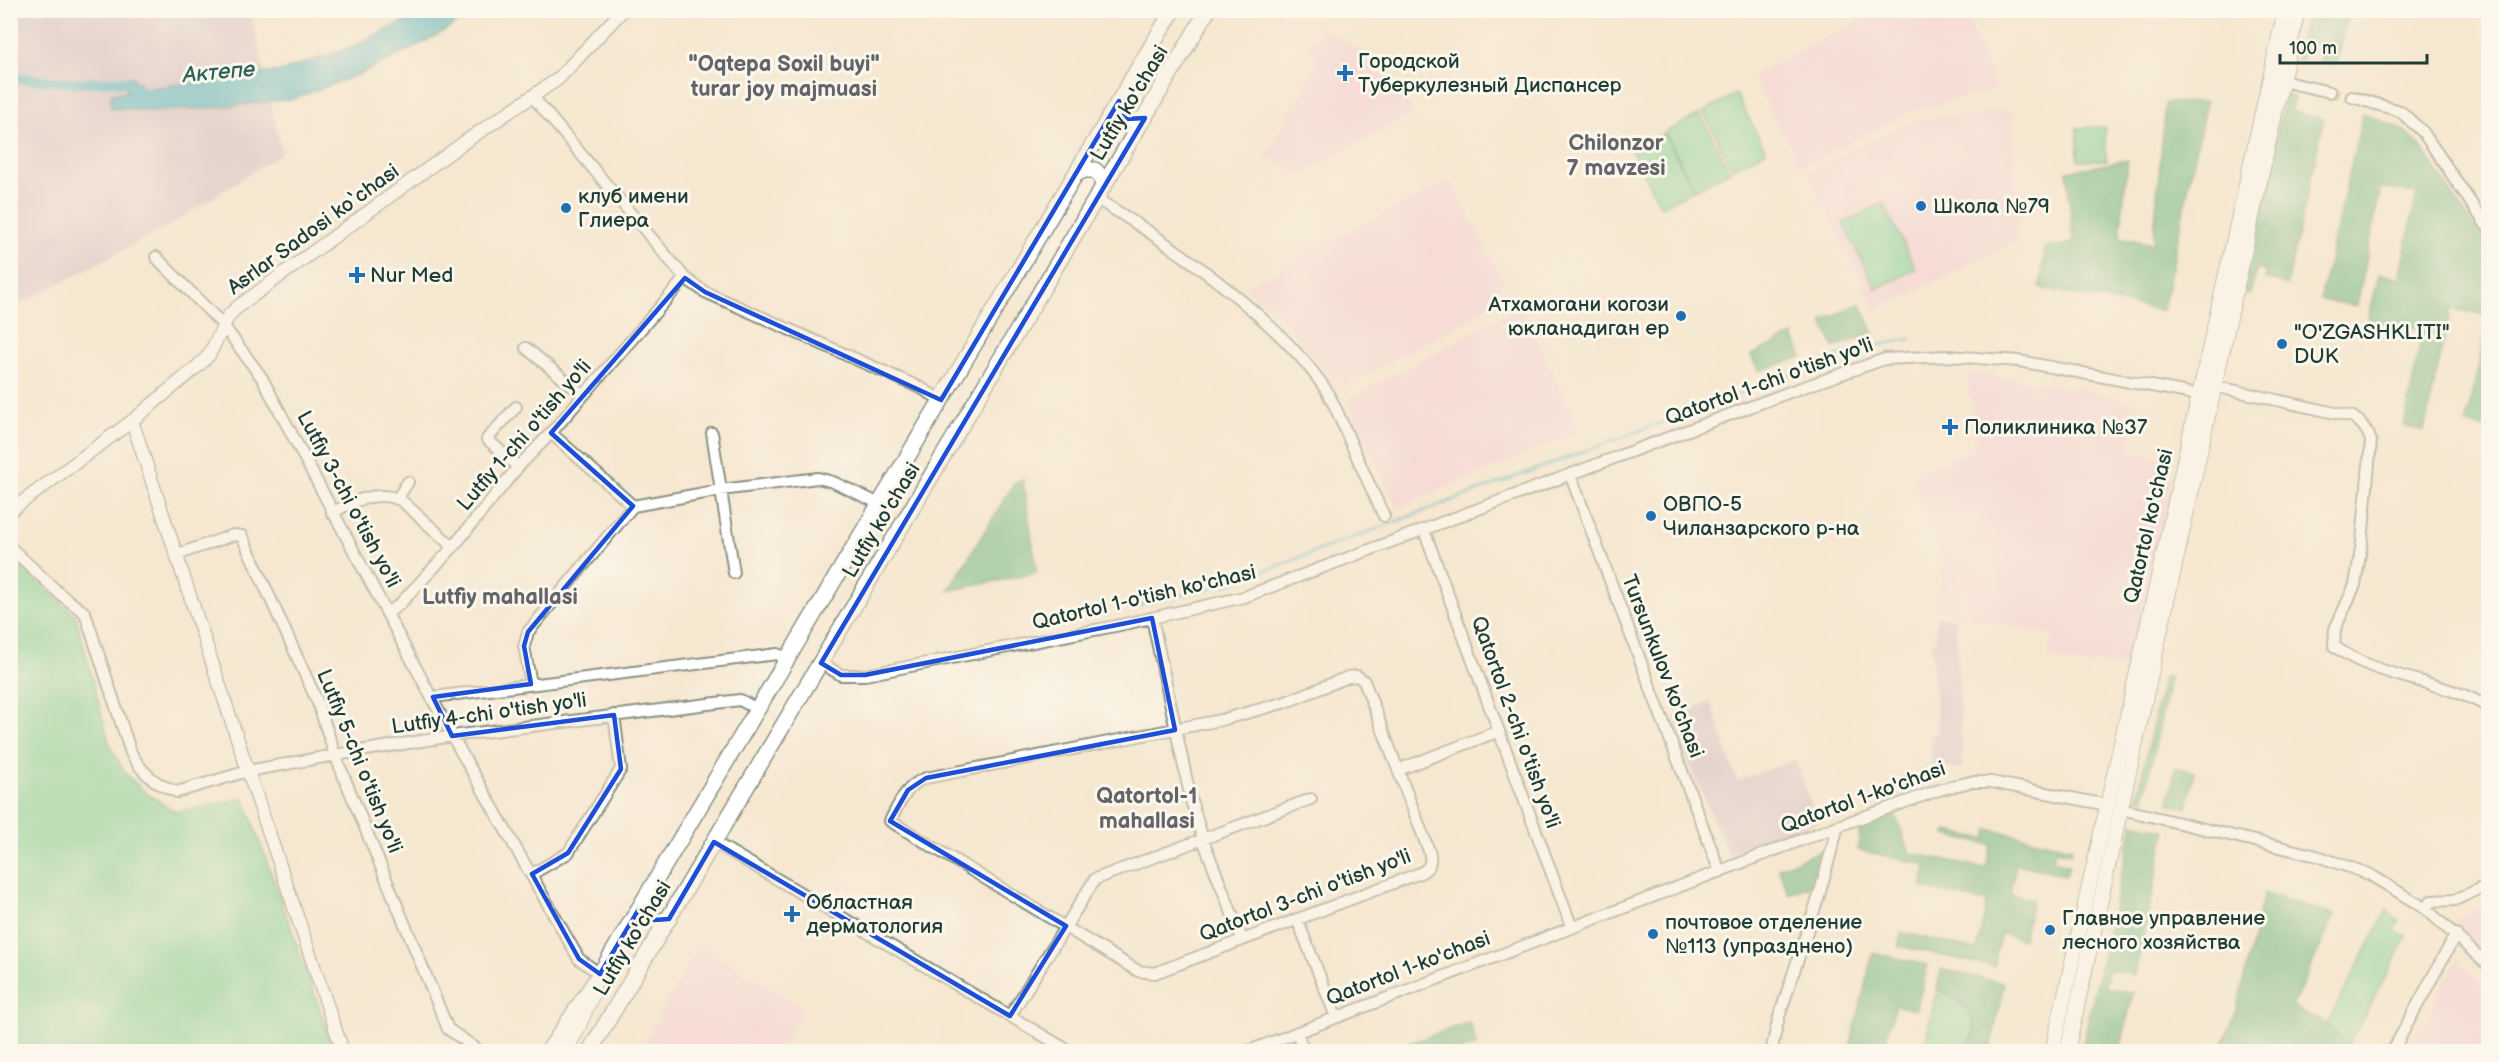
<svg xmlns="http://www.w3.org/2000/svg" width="2499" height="1062" viewBox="0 0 2499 1062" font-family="'Balsamiq Sans',sans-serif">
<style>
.built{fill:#f5cfdc}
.industrial{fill:#d1bdcc}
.green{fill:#78d39a;stroke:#4c8867;stroke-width:1.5}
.forest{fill:#62b582;stroke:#40795b;stroke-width:1.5}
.water{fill:#47b3c4;stroke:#33787c;stroke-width:1.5}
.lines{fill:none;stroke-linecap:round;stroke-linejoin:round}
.stream{stroke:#47b3c4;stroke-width:3}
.canal{stroke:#47b3c4;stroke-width:10}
.minor-tunnel{stroke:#cbc5b1;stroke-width:10;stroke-dasharray:10 5;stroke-linecap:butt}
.minor-casing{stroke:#8a9282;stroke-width:14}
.tertiary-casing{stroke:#8a9282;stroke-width:15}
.secondary-casing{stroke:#8a9282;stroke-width:16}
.primary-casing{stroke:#8a9282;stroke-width:18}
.minor{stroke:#fff;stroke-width:10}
.tertiary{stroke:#fff;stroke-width:12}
.secondary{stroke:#fff;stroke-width:14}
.primary{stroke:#fff;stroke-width:15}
.marked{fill:none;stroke:#1d4ed8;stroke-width:4.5;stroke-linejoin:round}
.poi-dot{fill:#1f6fb2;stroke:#fbf7ec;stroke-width:2}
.labels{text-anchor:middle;stroke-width:6;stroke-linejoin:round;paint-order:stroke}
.poi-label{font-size:21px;fill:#1f3d34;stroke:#fbf7ec;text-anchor:start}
.street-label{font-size:21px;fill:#1f3d34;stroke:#fbf7ec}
.neighbourhood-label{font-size:22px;font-weight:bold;fill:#64656a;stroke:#fbf7ec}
.water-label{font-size:22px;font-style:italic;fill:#2b605f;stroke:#fbf7ec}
</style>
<rect width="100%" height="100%" fill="#fbf7ec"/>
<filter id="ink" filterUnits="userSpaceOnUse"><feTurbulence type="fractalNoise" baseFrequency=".0167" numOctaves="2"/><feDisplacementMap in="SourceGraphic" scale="12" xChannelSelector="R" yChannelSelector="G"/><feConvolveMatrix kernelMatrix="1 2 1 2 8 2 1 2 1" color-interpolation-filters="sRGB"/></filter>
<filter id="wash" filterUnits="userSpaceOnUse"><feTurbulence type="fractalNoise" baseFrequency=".008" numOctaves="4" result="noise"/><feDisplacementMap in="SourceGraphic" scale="24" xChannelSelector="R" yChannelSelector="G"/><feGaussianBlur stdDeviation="1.35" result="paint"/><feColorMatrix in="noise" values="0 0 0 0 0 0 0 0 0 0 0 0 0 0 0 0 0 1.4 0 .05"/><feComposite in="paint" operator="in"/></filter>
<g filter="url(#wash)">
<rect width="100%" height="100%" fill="#f6e7d0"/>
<path class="built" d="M 1879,10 L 1963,11 L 1997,90 L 1914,110 L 1801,167 L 1752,76 Z
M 1321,26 L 1365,55 L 1390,87 L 1406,97 L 1414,113 L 1300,175 L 1266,155 L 1319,59 L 1305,48 Z
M 2012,110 L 2018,241 L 1876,310 L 1807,171 L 1912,121 Z
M 1450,181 L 1503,281 L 1489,308 L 1335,392 L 1319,365 L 1289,327 L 1267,305 L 1244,288 L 1356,228 Z
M 1520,307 L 1582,431 L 1397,508 L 1346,400 Z
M 1968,372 L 2078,388 L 2139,403 L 2128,451 L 2166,460 L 2163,472 L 2173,481 L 2130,668 L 2094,661 L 2092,667 L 2048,658 L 2053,635 L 1935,610 L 1941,579 L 1941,555 L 1912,476 L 1973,449 L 1976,427 L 1969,391 Z
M 2488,903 L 2488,957 L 2455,920 Z
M 700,945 L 804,1009 L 778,1051 L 639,1051 Z
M 2457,959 L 2488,993 L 2488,1051 L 2409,1051 Z"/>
<path class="industrial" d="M 11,11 L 251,11 L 282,153 L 169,226 L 11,309 Z
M 1937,615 L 1956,619 L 1963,768 L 1932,770 L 1930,735 L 1938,733 L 1931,647 L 1935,640 Z
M 1711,702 L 1737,781 L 1795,759 L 1818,822 L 1729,857 L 1682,747 L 1673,717 Z"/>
<path class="green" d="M 1736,94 L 1766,151 L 1733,169 L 1703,112 Z
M 1700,114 L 1730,171 L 1695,190 L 1665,132 Z
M 2105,127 L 2106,160 L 2078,161 L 2077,128 Z
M 1664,133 L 1694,190 L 1661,207 L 1631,150 Z
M 1883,203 L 1916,269 L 1876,289 L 1843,223 Z
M 11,558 L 76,616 L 110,746 L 125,773 L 146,793 L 175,812 L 244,798 L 335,1051 L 11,1051 Z
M 2387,910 L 2399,920 L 2394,930 L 2407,936 L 2348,1046 L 2327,1024 Z
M 1937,989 C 1965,1000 1989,1024 1963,1051 L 1923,1052 Z"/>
<path class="forest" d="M 2308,10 L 2348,11 L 2336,66 L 2320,63 L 2323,46 L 2306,43 L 2302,61 L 2296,60 Z
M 2285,94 L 2294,97 L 2292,111 L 2324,119 L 2287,285 L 2265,279 L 2266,272 L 2257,269 L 2250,294 L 2242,293 Z
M 2206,102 L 2163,311 L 2040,288 L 2045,248 L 2073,243 L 2067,171 L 2128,160 L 2120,237 L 2153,244 L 2165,103 Z
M 2363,113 L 2401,129 L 2420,145 L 2488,248 L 2488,315 L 2451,309 L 2424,431 L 2404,426 L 2423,329 L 2368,320 L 2379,274 L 2399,278 L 2417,194 L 2381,187 L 2357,306 L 2320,300 Z
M 1860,303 L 1874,333 L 1834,347 L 1822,321 Z
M 2488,320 L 2488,428 L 2466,424 Z
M 1793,335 L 1802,357 L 1760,371 L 1757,369 L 1751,355 Z
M 1023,479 L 1037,573 L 948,591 L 1015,482 Z
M 2163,677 L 2170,677 L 2144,800 L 2137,798 Z
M 2176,767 L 2194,772 L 2187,808 L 2168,804 Z
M 1895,814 L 1910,853 L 1986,868 L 1991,845 L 1946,835 L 1947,831 L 1986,839 L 1988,829 L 2072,848 L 2071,853 L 2055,850 L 2053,861 L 2069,865 L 2066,875 L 2016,864 L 2010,894 L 2032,899 L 2023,940 L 2001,933 L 1994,967 L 1898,946 L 1901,932 L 1977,950 L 1987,902 L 1922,888 L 1926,865 L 1858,850 L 1860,829 Z
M 2133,823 L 2166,830 L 2135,975 L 2108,970 L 2105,987 L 2133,993 L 2120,1051 L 2081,1051 Z
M 1829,848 L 1817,883 L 1789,894 L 1778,868 Z
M 2264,893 L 2335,915 L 2292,1007 L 2327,1024 L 2348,1046 L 2345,1051 L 2220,1051 L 2236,1012 Z
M 1873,953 L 1928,965 L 1916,1010 L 1895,1005 L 1883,1051 L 1849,1051 Z
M 1941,969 L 2004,983 L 1990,1051 L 1963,1051 C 1989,1024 1965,1000 1937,989 Z
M 1469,1022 L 1477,1045 L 1459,1051 L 1387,1051 Z"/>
<path class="water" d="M 426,11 L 478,11 L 423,43 L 360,74 L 293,99 L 209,108 L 154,111 L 111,108 L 111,94 L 127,92 L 126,86 L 119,86 L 119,77 L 133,77 L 134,81 L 139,82 L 143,89 L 282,71 L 351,47 Z"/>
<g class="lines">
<path class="stream" d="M 1130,607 L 1226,585 L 1845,354 L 1872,346 L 1911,339"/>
<path class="canal" d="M 10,78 L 80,83 L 127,81 L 131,85"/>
</g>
</g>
<g filter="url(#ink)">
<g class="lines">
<path class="minor-tunnel" d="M 2330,92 L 2352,97"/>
<g class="minor-casing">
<path id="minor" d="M 2282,81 L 2330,92
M 533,97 L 685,278 L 705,292 L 921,388 L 941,400
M 2352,97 L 2400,111 L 2423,132 L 2488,228
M 1097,199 C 1170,243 1276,317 1324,387 C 1335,404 1342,423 1350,441 C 1361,466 1372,491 1384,516
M 156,257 L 223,325 L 262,378 L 452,736 L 579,959 L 600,974
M 526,348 L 583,395
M 2214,386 L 2353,417 C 2363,423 2368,431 2371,441 L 2362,542 L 2355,585 L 2335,629 L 2334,646 C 2377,679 2442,679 2488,707
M 516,407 L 487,439 L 518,467
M 551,433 L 633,506
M 712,433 L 734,573
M 1570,474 L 1720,872
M 397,499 L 408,482
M 332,513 C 353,501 378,489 402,501 L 453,547
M 1424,530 L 1572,928
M 10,547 L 60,594 L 85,613 L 131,753 C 142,773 155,784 177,792 L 248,771 L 335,755 L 452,736 L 740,700 L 757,709
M 176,555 L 233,535 L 242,536 L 318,703 L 335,755 L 448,1029 L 481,1052
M 387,613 L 399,605 L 453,547 L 518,467 L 551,433 L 685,278
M 1152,618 L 1191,800 L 1203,840 L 1242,939
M 821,663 L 841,675 L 865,675 L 1120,625 L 1244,597 L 1795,390 L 1885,359 L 1948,356 L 2019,361 L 2199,395
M 1357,676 L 1364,681 L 1429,851 C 1432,861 1431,868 1420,873 L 1155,973 L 1138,971 L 890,821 C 899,804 906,785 926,778 L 1221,720 L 1286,702 L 1348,677 Z
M 531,684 L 524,646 L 528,632 L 633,506 L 721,490 L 818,478 L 833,482 L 880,504
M 433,697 L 777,654 L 788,658
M 1398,770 L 1499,731
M 2121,809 L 2317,856 L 2369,874 L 2426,909 L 2488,965
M 714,842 L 1071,1052
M 532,874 L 568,853 L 621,769 L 614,715
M 2426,909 L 2431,901 L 2455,900 L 2488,885
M 1297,919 L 1336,1017
M 1010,1016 L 1095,879 L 1311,799
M 1297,1032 L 1304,1052
M 1246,1052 L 1838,826 L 1939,790 L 1970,782 L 1991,782 L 2107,805
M 1771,1052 L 1779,1017 L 1820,892 L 1838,826
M 2392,1052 L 2456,934"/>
</g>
<g class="tertiary-casing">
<path id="tertiary" d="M 132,421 L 248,771 L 343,1052
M 10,511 L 132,421 L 198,366 L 209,355 L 229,315 L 240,305 L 466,141 L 558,79 L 623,10"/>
</g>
<g class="secondary-casing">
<path id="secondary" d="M 565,1052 L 577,1030 L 593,993
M 2052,1052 L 2285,10
M 2067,1052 L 2298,10"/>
</g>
<g class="primary-casing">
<path id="primary" d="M 1119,101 L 1120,111 L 1126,119 L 1136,121 L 1145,118
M 1076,174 L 1084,170 L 1095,170 L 1101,177 L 1103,187
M 643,903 L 644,912 L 649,919 L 659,921 L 669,919
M 548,1052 L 600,974 L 1173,10
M 589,1052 L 1208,10"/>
</g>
<use href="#minor" class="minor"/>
<use href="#tertiary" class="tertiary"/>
<use href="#secondary" class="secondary"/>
<use href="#primary" class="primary"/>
</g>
</g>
<path d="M0 0H2499V1062H0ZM 1119,101 L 1126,119 L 1145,118 L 821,663 L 841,675 L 865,675 L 1152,618 L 1175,730 L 926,778 L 908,790 L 890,821 L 1066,926 L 1010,1016 L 714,842 L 669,919 L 654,920 L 639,909 L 600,974 L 579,959 L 532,874 L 568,853 L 621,769 L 614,715 L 452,736 L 433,697 L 531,684 L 524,646 L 528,632 L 633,506 L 551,433 L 685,278 L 705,292 L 941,400 Z" fill="#f6e7d0" fill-opacity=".55" fill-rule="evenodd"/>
<path class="marked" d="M 1119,101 L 1126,119 L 1145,118 L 821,663 L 841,675 L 865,675 L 1152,618 L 1175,730 L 926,778 L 908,790 L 890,821 L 1066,926 L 1010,1016 L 714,842 L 669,919 L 654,920 L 639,909 L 600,974 L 579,959 L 532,874 L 568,853 L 621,769 L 614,715 L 452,736 L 433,697 L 531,684 L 524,646 L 528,632 L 633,506 L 551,433 L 685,278 L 705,292 L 941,400 Z"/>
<g class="poi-dot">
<path d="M1342 64h6v6h6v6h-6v6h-6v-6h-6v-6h6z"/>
<circle cx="1921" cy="206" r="6"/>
<circle cx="566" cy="208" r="6"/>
<path d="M354 266h6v6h6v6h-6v6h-6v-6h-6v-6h6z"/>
<circle cx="1681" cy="316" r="6"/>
<circle cx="2282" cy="344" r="6"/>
<path d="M1947 418h6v6h6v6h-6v6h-6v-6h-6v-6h6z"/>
<circle cx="1651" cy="516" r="6"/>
<path d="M789 905h6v6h6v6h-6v6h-6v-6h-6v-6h6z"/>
<circle cx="2050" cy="930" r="6"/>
<circle cx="1653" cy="934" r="6"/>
</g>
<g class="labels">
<g class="poi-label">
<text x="1358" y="68">Городской<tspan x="1358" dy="24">Туберкулезный Диспансер</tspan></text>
<text x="578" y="203">клуб имени<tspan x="578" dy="24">Глиера</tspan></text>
<text x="1933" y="213">Школа №79</text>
<text x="370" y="282">Nur Med</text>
<text x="1669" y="311" text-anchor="end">Атхамогани когози<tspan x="1669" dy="24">юкланадиган ер</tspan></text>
<text x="2294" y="339">"O'ZGASHKLITI"<tspan x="2294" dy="24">DUK</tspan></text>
<text x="1964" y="434">Поликлиника №37</text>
<text x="1663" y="511">ОВПО-5<tspan x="1663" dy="24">Чиланзарского р-на</tspan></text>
<text x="806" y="909">Областная<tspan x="806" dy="24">дерматология</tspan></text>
<text x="2062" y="925">Главное управление<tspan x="2062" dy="24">лесного хозяйства</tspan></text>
<text x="1665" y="929">почтовое отделение<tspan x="1665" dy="24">№113 (упразднено)</tspan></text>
</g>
<g class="street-label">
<text transform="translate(1129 103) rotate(-59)" y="7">Lutfiy ko'chasi</text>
<text transform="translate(313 229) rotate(-36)" y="7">Asrlar Sadosi ko‘chasi</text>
<text transform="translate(1769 381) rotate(-20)" y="7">Qatortol 1-chi o'tish yo'li</text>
<text transform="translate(524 435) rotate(-49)" y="7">Lutfiy 1-chi o'tish yo'li</text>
<text transform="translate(349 499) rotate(62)" y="7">Lutfiy 3-chi o'tish yo'li</text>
<text transform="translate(881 520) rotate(-59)" y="7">Lutfiy ko'chasi</text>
<text transform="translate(2148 526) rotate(-77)" y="7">Qatortol ko'chasi</text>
<text transform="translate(1144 597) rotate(-13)" y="7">Qatortol 1-o'tish ko'chasi</text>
<text transform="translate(1663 666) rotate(69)" y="7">Tursunkulov ko'chasi</text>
<text transform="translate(489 713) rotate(-8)" y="7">Lutfiy 4-chi o'tish yo'li</text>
<text transform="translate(1516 722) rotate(70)" y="7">Qatortol 2-chi o'tish yo'li</text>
<text transform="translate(360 761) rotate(68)" y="7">Lutfiy 5-chi o'tish yo'li</text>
<text transform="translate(1863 797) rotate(-20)" y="7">Qatortol 1-ko'chasi</text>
<text transform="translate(1305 895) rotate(-21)" y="7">Qatortol 3-chi o'tish yo'li</text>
<text transform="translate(632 938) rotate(-59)" y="7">Lutfiy ko'chasi</text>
<text transform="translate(1408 968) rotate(-21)" y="7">Qatortol 1-ko'chasi</text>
</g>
<g class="neighbourhood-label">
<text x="784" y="71">"Oqtepa Soxil buyi"<tspan x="784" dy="25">turar joy majmuasi</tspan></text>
<text x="1616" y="150">Chilonzor<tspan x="1616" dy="25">7 mavzesi</tspan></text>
<text x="500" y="604">Lutfiy mahallasi</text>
<text x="1147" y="803">Qatortol-1<tspan x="1147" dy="25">mahallasi</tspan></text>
</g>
<g class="water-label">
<text transform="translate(219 71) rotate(-5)" y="8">Актепе</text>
</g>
</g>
<rect width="2499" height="1062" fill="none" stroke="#fbf7ec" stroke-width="36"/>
<path d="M2280 54v9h147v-9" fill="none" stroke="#1f3d34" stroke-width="3"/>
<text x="2289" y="54" font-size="18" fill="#1f3d34" stroke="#fbf7ec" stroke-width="4.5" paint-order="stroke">100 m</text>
</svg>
